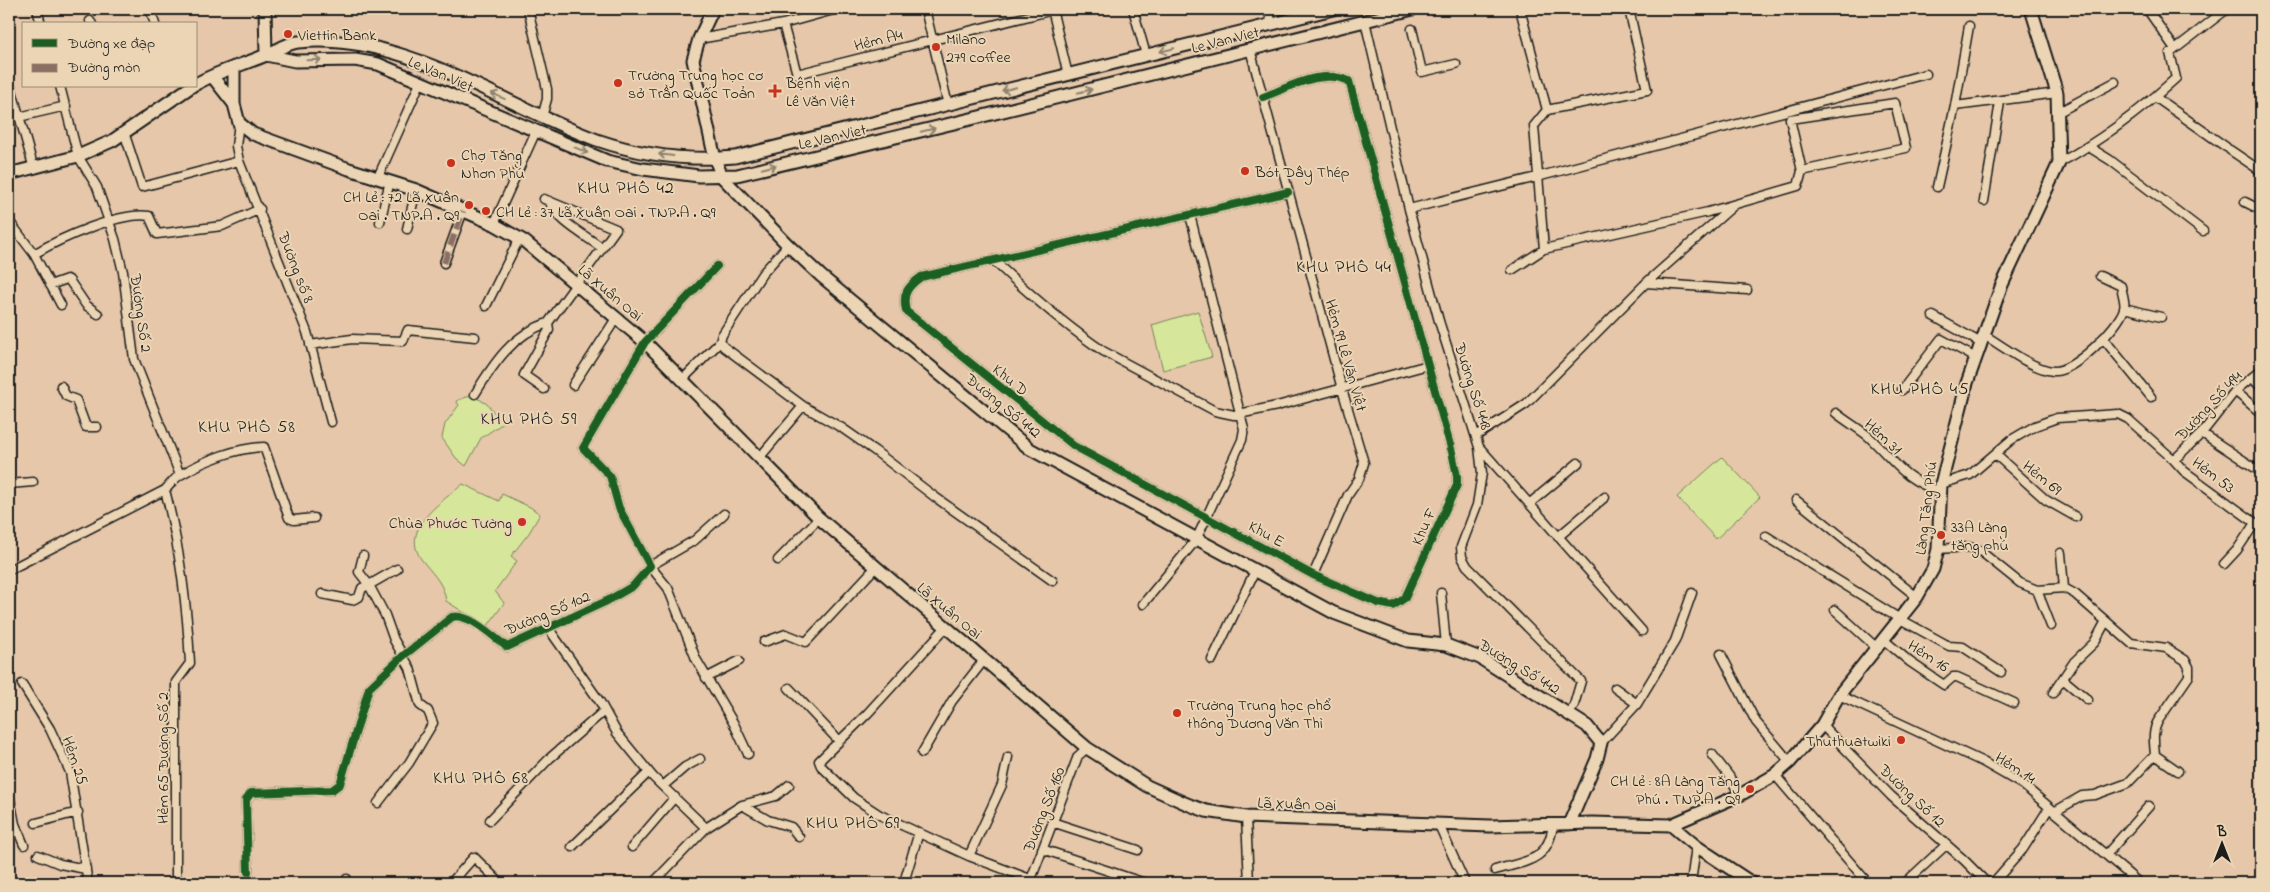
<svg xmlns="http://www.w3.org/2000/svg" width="2270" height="892" viewBox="0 0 2270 892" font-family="'Indie Flower',sans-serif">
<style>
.green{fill:#d6e69a;stroke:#79815b}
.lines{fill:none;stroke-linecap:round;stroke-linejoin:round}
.street-casing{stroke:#1c1c1c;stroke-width:11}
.secondary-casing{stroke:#1c1c1c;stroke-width:15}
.street{stroke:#ebd5b4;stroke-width:8}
.secondary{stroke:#ebd5b4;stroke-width:11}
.quiet{stroke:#8d6e63;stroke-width:6;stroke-dasharray:12 6;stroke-linecap:butt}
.cycleway-casing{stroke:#ebd5b4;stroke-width:11}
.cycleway{stroke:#1b5e20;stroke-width:8}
.oneway{stroke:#8e8270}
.poi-dot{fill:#c8321e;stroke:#ebd5b4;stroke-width:2}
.labels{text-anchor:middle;stroke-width:4;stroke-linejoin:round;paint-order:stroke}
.poi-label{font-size:16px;fill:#1c1c1c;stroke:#ebd5b4;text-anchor:start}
.street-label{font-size:16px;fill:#1c1c1c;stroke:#ebd5b4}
.neighbourhood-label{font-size:18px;letter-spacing:1px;fill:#1c1c1c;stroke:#ebd5b4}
</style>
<rect width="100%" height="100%" fill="#e6c7aa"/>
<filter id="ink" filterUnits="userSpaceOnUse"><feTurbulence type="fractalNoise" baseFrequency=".02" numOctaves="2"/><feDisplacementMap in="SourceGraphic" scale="10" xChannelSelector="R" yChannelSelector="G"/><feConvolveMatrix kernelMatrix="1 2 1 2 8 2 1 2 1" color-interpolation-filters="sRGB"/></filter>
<g filter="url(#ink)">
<path class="green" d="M 1198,311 L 1212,357 L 1163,370 L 1152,325 Z
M 472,395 L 487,404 L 503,423 L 481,438 L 466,466 L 456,458 L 442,438 L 445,424 L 459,405 L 456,401 Z
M 1722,457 L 1760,497 L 1716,539 L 1677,497 Z
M 463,484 L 499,501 L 502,494 L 530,507 L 540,514 L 529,533 L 511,556 L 517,561 L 495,591 L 504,603 L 487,627 L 446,601 C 444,585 435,576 425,564 C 396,531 439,504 463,484 Z"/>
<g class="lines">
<g class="street-casing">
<path id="street" d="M 37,9 L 41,24
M 150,9 L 155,24
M 528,9 L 547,89 L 547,99 L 542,117
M 925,9 L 948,105
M 1052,9 L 1068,75
M 1133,9 L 1146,55
M 1268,9 L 1272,24
M 1520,9 L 1547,110
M 2147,9 L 2175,49
M 90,21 L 92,24
M 1365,21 L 1409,209 L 1439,321 L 1479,447 L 1482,473 L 1477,505 L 1461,547 L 1462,557 L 1467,566 L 1581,681 L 1574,705 L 1569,714
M 783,24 L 797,74 L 1053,10
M 1412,29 L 1422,72 L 1456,64
M 699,39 L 783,24 L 837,9
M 1250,49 L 1342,389 L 1364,463 L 1359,479 L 1348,495 L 1313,575
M 9,80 L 34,169
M 60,86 L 78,156 L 97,187 L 115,239 L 123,272 L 134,359 L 180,475
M 1263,97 C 1290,87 1322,68 1349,81 L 1452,452 L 1457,476 L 1457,485 L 1405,598 L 1393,606 L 1378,603 L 1313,575 L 1074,446 L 906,311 C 902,294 907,287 921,277 L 1288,192
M 2155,97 L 2226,147
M 1955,106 L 2057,93
M 2057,113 L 2115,82
M 23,116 L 66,106
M 239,123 L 236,146 L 239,161 L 307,332 L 331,422
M 124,132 L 142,187 L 239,161
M 2089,147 L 2110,160 L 2203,231
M 2230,150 L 2261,171
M 2059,163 C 2102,140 2140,111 2176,78 L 2170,53 L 2227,9
M 378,177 L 421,81
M 1937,187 L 1955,106 L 1969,26
M 549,201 C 557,221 585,235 602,248
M 1984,201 L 2000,102
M 2245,202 L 2261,210
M 1409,209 L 1537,177 L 1926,74
M 9,221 L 34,254 L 61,305
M 380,222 L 390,181
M 494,224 L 536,131
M 407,229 L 416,190
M 1544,249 L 1534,126 L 1547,110 L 1647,90 L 1629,9
M 34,254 C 59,239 121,211 149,216 L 157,234 L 222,226 L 260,209
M 993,260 C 1028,293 1063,324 1103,351 L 1215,411 L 1234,415 L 1277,406 L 1428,365
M 444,263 L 463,211
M 1512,270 L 1544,249 L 1708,212 L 1798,186 L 1802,171 L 1790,119 L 1895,103 L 1906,148 L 1802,171
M 1646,283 L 1747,290
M 50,285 L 67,279 L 69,280 L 86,305 L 98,314
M 486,306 L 519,239
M 2124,308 L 2161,317
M 1933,316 L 1981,343
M 1984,335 C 2003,346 2032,369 2053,371 C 2073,373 2118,328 2124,309 C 2126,303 2122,293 2121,286 L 2100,276
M 2103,338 L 2151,397
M 720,342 L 724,347 L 803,406 L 842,428 L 875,451 L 935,497 L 1053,581
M 310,345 L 352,339 L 403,341 L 408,330 L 475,337
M 2252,378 L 2261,387
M 683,379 L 720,342 L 722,335 L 762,274 L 788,245
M 573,385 L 617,317
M 61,386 L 66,396 L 76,400 L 86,427 L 97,427
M 544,389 L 524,375 L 549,330 L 548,323 L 616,229 L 544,199
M 1902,390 L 1941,339 L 1976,358
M 2235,391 L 2261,413
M 475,394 C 494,363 513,334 548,323
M 1836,413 C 1846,421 1858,428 1868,436 C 1896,462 1901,478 1941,492
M 2202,433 L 2261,472
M 1476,436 L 1526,404 L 1646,283 L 1732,207
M 1479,447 L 1642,631
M 1995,454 L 2046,500 L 2076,517
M 760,457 L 803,406
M 2174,460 L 2184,471 L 2261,527
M 9,484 L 33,482
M 1941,484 L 1970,475 L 2011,440 L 2035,426 L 2057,418 L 2118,414 L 2128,419 L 2174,460 L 2202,433 L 2235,391 L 2261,370
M 165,490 C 180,548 187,604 190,663 L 176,682 L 176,883
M 1796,500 L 1917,597
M 1529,504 L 1578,463
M 724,514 L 695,540 L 650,566 L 668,588 L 696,659 L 734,724 L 748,754
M 1766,536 L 1900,619 L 1949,646 L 1963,647 L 2001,672
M 1558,537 L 1605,497
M 1938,549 L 1969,547 L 1979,550 L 2020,583 L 2037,590 L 2064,588 L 2075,594 L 2131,643 L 2166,648 L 2185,660 L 2189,667 L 2189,676 L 2158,721 C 2152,732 2154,742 2155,755 L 2178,771
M 2061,553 L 2064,588
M 778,560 L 819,518
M 2224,564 L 2237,550 L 2255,523
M 9,570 L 165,490 C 170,485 175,477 182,474 C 205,460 237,448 264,447 L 289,518 L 294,520 L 314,518
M 2037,590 L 2051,626
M 1441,593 L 1446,645
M 322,594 L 352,600 L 359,597 L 362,588 L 369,585 L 359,572 L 363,556
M 1143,604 L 1196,540 L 1242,440 L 1244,429 L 1190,215
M 1835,610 L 1878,649
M 946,627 L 867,714 L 819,761 L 821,766 L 854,798 L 880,815 L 969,856 L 1030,879
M 549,629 L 600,702 L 617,733 L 653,777 L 706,828 L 653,883
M 1884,640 L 1910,662 L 1944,685 L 1953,677 L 1957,677 L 2014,703
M 764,642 L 786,634 L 806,642 L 875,568
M 1721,654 L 1756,722 L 1790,762
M 1212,660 L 1255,571
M 706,678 L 739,661
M 2064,680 L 2088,700
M 22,684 L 50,729 L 70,772 L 88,883
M 789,688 L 839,741
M 2053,693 L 2074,662 L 2094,643 L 2106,621
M 1839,695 L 1983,762 L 2023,785 L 2106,855 L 2149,806
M 1637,704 L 1675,641 L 1692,593
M 1822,725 L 1891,796 L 1964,860 L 1987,883
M 1601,743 L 1637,704 L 1615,688
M 922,753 L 952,701 L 984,660
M 1712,754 L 1729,776 L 1740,795
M 1775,775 L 1868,883
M 663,786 L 685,767 L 700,759
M 9,794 L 15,824 L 24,845
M 378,803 L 409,763 L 433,723 L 428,711 L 420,705 L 410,668 L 394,640 L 385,615 L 369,585 L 397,569
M 742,805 L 776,796 L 789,785
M 2054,812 L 2082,796 L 2095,795 L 2128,783 L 2155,755
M 1246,817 L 1249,883
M 490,820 L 550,758 L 604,711
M 1052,822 L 1138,850
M 36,823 L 78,812
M 1439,825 L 1465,883
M 706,828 L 742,805 L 768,820 L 791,827 L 799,837
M 572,847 L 649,772
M 632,847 L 675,797
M 1042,849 L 1145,883
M 38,855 L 60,864 L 86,869
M 2106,855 L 2139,883
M 969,856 L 1002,785 L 1008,757
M 1495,870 C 1526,861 1548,862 1553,825
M 248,872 L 246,800 L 251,793 L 332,790 L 340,784 L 369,688 L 403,656 L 452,617 C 470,613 493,637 507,647 L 607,601 L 633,586 L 650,566 L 619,508 L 610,476 L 583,448 L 645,342 L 717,266
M 1030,882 L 1078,756 L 1087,748
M 345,883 L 347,879
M 451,883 L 474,857 L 500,883
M 907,883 L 905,879 L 919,832
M 1691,883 L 1696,846
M 1905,883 L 1946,845
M 1993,883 L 2023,849 L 2049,808"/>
</g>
<g class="secondary-casing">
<path id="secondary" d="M 265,9 L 266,55
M 713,9 L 699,39 L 693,60 L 715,159 L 722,177 L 788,245 L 821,276 L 1030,449 L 1334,613 L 1408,641 L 1446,645 L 1480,658 L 1587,726 L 1601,743 L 1597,759 L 1569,824
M 266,55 L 295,61 L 355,60 L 378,64 L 607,161 L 643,169 L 699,176 L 737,175 L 975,118 L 1413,9
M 234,67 L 234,104 L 239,123 L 253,134 L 349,169 L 416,190 L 494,224 L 524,241 L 645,342 L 819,518 L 1087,748 L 1147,786 L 1187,804 L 1206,811 L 1246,817 L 1490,826 L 1592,823 L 1671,825 L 1696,846 L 1752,883
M 212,76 L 234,104
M 196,84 C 218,71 243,65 266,55 C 276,51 287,43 298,42 C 403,31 502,105 597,140 C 641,155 690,161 735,157 L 1333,9
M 9,174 L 78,156 L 112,141 L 192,86
M 1671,825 L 1740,795 L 1775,775 L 1790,762 L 1822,725 L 1839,695 L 1917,597 L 1933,569 L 1938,549 L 1941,484 L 1967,383 L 2001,287 L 2059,163 L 2057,93 L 2031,9"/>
</g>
<use href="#street" class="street"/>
<use href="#secondary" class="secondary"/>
<path class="quiet" d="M 444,263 L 463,211"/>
<g class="cycleway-casing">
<path id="cycleway" d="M 1263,97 C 1290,87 1322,68 1349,81 L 1452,452 L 1457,476 L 1457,485 L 1405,598 L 1393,606 L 1378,603 L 1313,575 L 1074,446 L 906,311 C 902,294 907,287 921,277 L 1288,192
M 248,872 L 246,800 L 251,793 L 332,790 L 340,784 L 369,688 L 403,656 L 452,617 C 470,613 493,637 507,647 L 607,601 L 633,586 L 650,566 L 619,508 L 610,476 L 583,448 L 645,342 L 717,266"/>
</g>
<use href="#cycleway" class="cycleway"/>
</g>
<defs><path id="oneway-shaft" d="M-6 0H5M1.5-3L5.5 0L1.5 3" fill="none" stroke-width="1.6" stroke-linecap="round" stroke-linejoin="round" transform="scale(1.25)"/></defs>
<g class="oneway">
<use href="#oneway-shaft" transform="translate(1167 50) rotate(166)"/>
<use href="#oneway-shaft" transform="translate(314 60) rotate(-2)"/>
<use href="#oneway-shaft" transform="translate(1009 89) rotate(166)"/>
<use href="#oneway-shaft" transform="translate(1085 91) rotate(-14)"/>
<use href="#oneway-shaft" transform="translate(498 96) rotate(-156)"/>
<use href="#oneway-shaft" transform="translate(928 130) rotate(-13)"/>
<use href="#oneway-shaft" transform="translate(581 150) rotate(23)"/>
<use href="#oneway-shaft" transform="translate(666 155) rotate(-173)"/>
<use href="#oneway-shaft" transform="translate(769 167) rotate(-13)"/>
</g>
</g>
<g class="poi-dot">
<circle cx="288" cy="34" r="5"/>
<circle cx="936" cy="47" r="5"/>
<circle cx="618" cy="83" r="5"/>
<path d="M772.5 83.5h5v5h5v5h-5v5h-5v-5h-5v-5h5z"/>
<circle cx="451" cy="163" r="5"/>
<circle cx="1245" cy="171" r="5"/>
<circle cx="469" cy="205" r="5"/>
<circle cx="486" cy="211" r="5"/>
<circle cx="522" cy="522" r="5"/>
<circle cx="1941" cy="535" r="5"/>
<circle cx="1177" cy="713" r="5"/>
<circle cx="1901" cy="740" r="5"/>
<circle cx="1750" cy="789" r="5"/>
</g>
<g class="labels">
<g class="poi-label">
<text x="298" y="40">Viettin Bank</text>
<text x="946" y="44">Milano<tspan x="946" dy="18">279 coffee</tspan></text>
<text x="628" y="80">Trường Trung học cơ<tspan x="628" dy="18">sở Trần Quốc Toản</tspan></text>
<text x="786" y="88">Bệnh viện<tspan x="786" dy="18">Lê Văn Việt</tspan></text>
<text x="461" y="160">Chợ Tăng<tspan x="461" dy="18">Nhơn Phú</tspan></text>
<text x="1255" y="177">Bót Dây Thép</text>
<text x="459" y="202" text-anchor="end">CH Lẻ : 72 Lã Xuân<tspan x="459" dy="18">Oai . TNP.A . Q9</tspan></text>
<text x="496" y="217">CH Lẻ : 37 Lã Xuân Oai . TNP.A . Q9</text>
<text x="512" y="528" text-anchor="end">Chùa Phước Tường</text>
<text x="1951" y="532">33A Làng<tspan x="1951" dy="18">tăng phú</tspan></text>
<text x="1187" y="710">Trường Trung học phổ<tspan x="1187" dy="18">thông Dương Văn Thì</tspan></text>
<text x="1891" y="746" text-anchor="end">Thuthuatwiki</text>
<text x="1740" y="786" text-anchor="end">CH Lẻ : 8A Làng Tăng<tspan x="1740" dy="18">Phú . TNP.A . Q9</tspan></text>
</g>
<g class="street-label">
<text transform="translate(878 39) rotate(-14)" y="6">Hẻm A4</text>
<text transform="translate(1225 39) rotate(-14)" y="6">Le Van Viet</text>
<text transform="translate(441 73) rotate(23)" y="6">Le Van Viet</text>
<text transform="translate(832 136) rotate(-13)" y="6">Le Van Viet</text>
<text transform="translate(297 267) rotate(69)" y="6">Đường số 8</text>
<text transform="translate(611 292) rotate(40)" y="6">Lã Xuân Oai</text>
<text transform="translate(142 313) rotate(82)" y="6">Đường Số 2</text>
<text transform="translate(1347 355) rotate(74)" y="6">Hẻm 99 Lê Văn Việt</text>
<text transform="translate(1011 379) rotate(39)" y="6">Khu D</text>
<text transform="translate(1474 386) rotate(72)" y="6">Đường Số 448</text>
<text transform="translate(1004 405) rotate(39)" y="6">Đường Số 442</text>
<text transform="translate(2208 405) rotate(-47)" y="6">Đường Số 494</text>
<text transform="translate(1884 436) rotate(43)" y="6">Hẻm 31</text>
<text transform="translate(2214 474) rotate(37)" y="6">Hẻm 53</text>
<text transform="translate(2043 477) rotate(39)" y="6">Hẻm 69</text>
<text transform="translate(1925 508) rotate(-83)" y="6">Làng Tăng Phú</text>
<text transform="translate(1423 526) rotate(-66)" y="6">Khu F</text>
<text transform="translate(1267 533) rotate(29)" y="6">Khu E</text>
<text transform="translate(950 610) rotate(40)" y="6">Lã Xuân Oai</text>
<text transform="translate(547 612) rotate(-23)" y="6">Đường Số 102</text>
<text transform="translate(1929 655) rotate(33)" y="6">Hẻm 16</text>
<text transform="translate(1520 666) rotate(31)" y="6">Đường Số 442</text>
<text transform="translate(162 758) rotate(-90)" y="6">Hẻm 65 Đường Số 2</text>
<text transform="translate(76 760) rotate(71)" y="6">Hẻm 25</text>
<text transform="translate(2016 767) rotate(33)" y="6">Hẻm 14</text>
<text transform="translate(1913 795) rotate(43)" y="6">Đường Số 12</text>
<text transform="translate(1297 803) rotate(2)" y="6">Lã Xuân Oai</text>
<text transform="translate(1043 809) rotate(-69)" y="6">Đường Số 160</text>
</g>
<g class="neighbourhood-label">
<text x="626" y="193">KHU PHỐ 42</text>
<text x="1344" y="272">KHU PHỐ 44</text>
<text x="1920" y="394">KHU PHỐ 45</text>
<text x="529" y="424">KHU PHỐ 59</text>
<text x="247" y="432">KHU PHỐ 58</text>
<text x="481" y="783">KHU PHỐ 68</text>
<text x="853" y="828">KHU PHỐ 69</text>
</g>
</g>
<rect width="2270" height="892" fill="none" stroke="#ebd5b4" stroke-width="30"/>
<rect x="15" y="15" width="2240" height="862" fill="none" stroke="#1c1c1c" stroke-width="2" filter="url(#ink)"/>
<rect x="22" y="22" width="175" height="65" fill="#ebd5b4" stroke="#988b77"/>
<rect x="32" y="39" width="25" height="8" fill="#1b5e20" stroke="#988b77"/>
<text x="68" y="48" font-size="15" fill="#1c1c1c">Đường xe đạp</text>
<rect x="32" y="64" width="25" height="8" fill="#8d6e63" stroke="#988b77"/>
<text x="68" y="72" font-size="15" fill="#1c1c1c">Đường mòn</text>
<g transform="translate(2222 844)" stroke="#ebd5b4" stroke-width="4" paint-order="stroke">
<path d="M0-4L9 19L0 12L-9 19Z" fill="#1c1c1c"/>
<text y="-8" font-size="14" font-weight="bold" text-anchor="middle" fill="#1c1c1c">B</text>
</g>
</svg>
